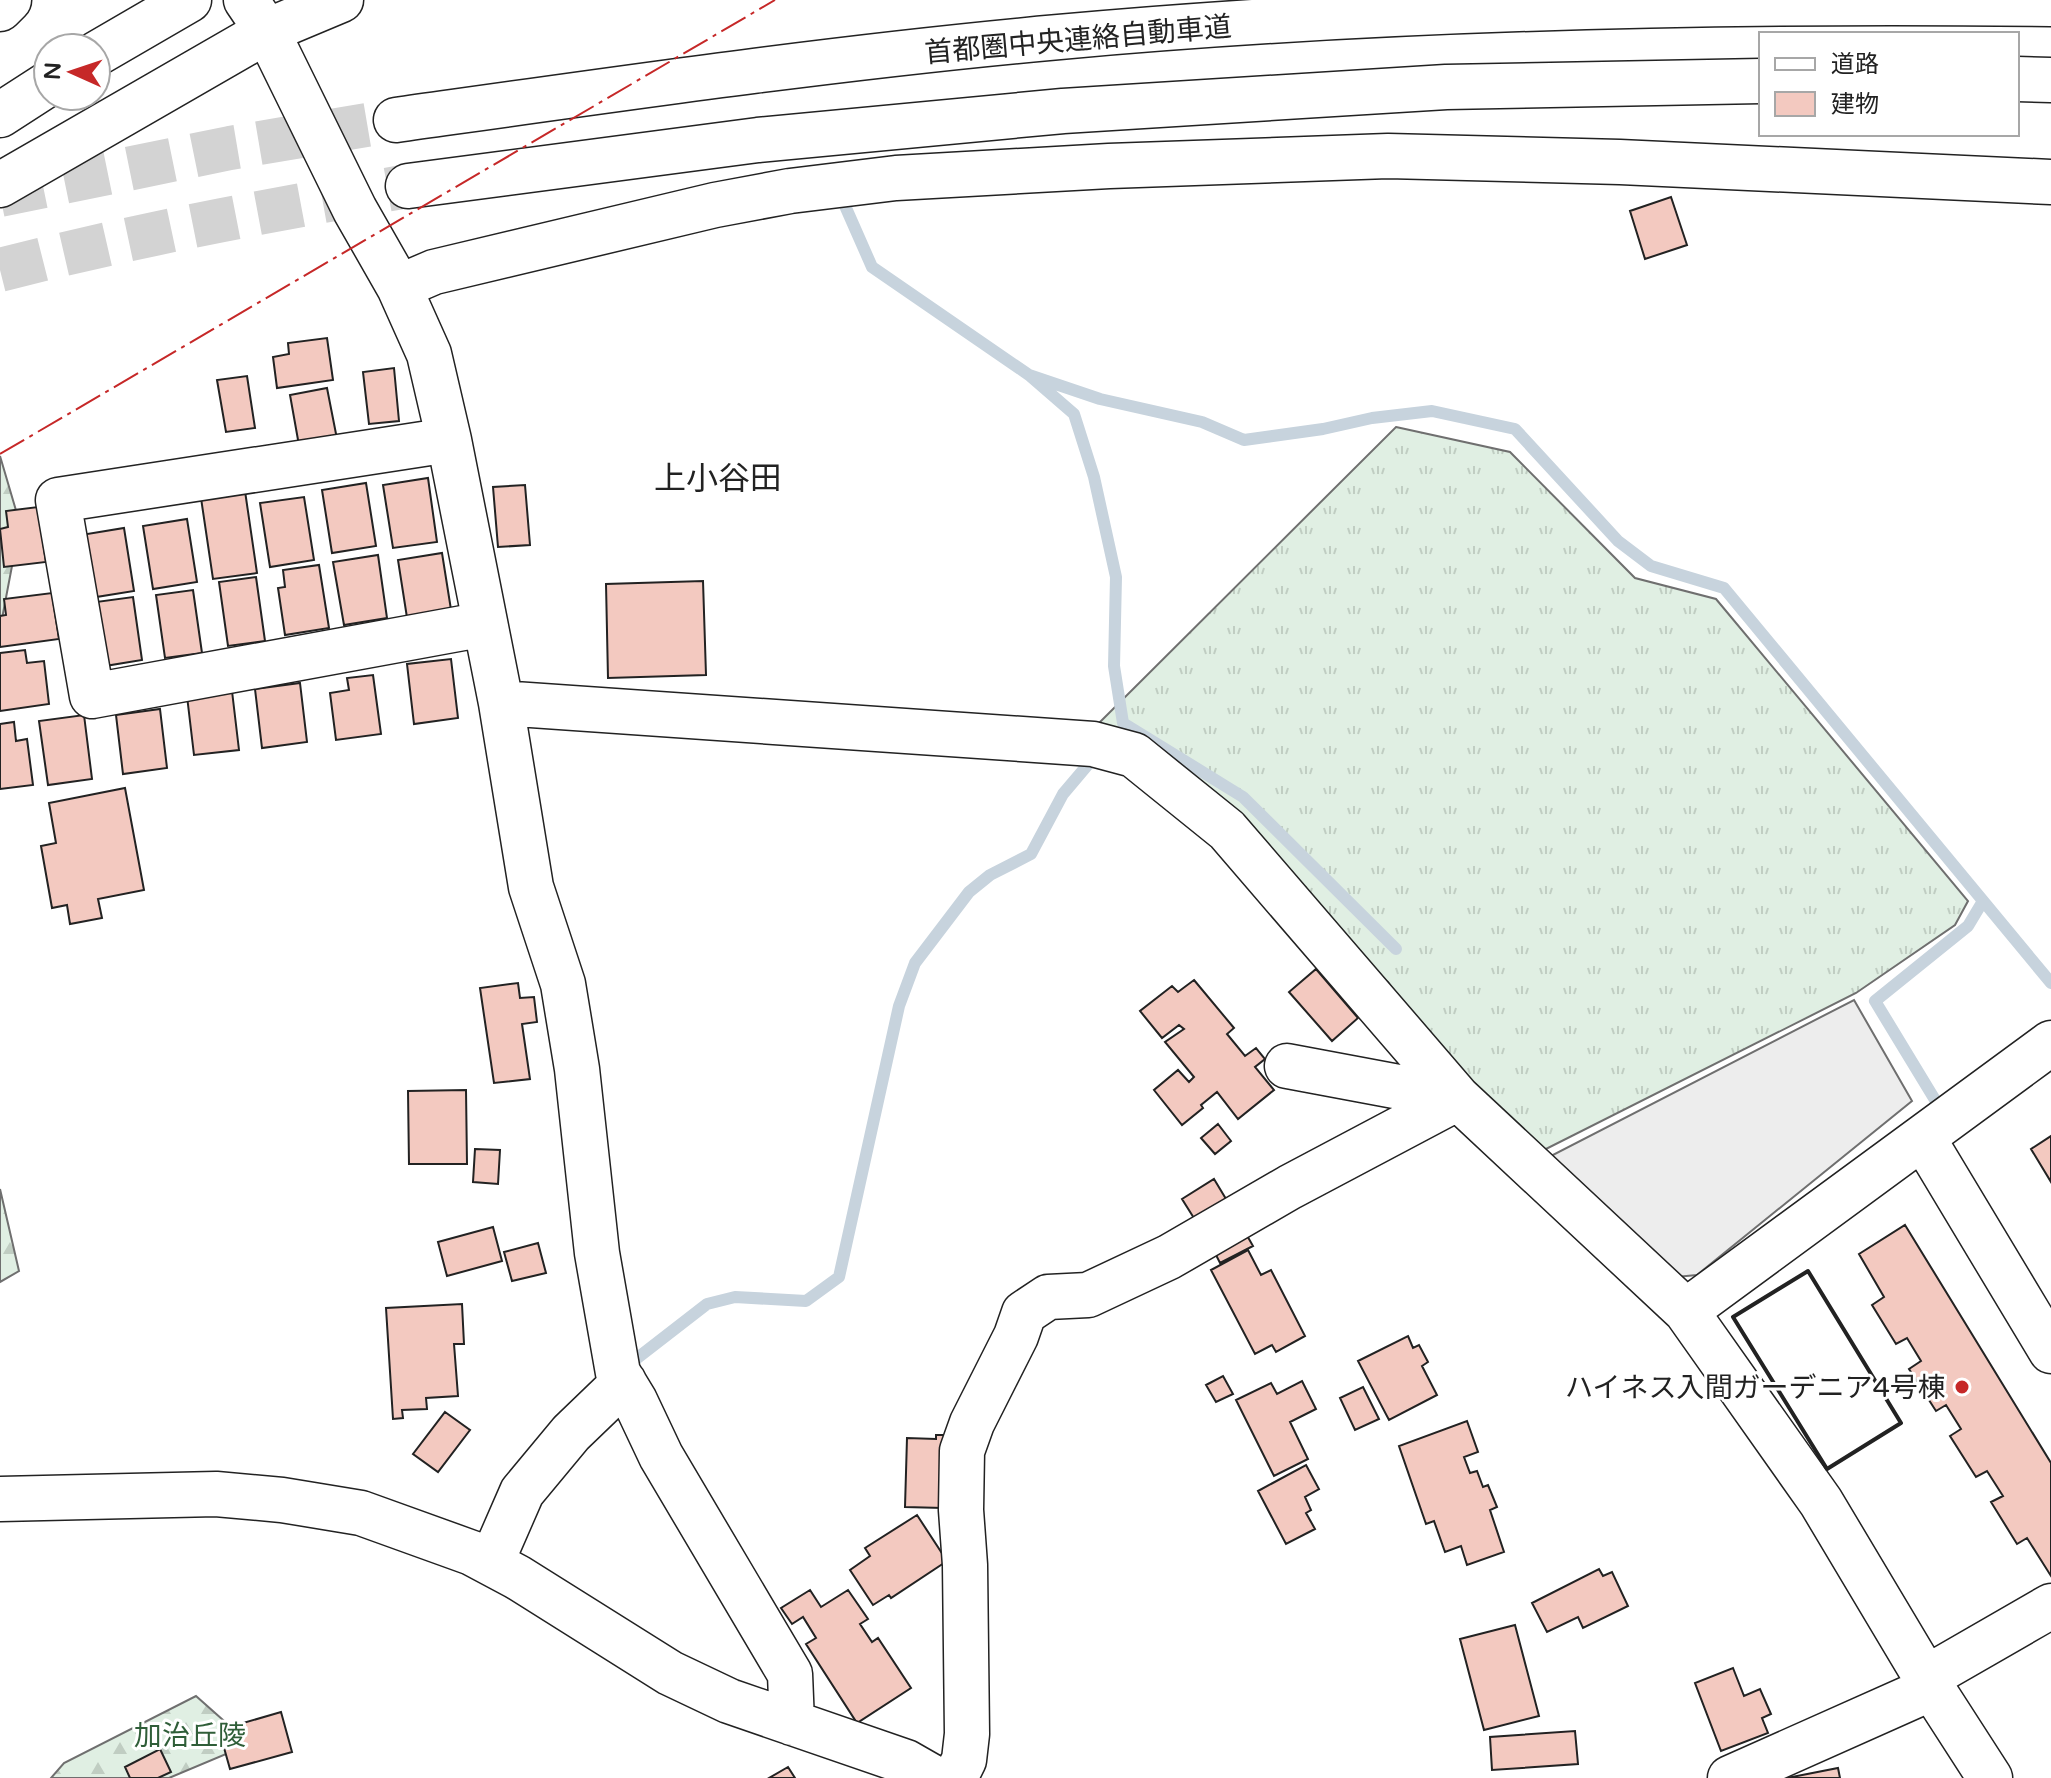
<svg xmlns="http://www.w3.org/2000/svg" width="2051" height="1778" viewBox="0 0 2051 1778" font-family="'Varela Round','Noto Sans JP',sans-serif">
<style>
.grass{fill:url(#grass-tufts);stroke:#6f6f6f;stroke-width:2}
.forest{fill:url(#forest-firs);stroke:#6f6f6f;stroke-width:2}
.parking{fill:#ededed;stroke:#6f6f6f;stroke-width:2}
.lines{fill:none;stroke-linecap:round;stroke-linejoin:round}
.stream{stroke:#c7d3dd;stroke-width:12}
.building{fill:#f3c9c0;stroke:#222;stroke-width:2}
.highway-tunnel{stroke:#d3d3d3;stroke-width:44;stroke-dasharray:44 22;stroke-linecap:butt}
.minor-casing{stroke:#222;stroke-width:47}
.highway-casing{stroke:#222;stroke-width:47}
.minor{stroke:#fff;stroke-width:44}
.highway{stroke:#fff;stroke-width:44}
.wall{stroke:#222;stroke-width:4}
.power{stroke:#c62828;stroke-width:2;stroke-dasharray:28 6 4 6;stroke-linecap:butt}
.poi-dot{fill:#c62828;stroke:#fff;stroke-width:3}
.labels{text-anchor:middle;stroke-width:6;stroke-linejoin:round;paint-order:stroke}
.street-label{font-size:28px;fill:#222;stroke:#fff}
.poi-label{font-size:28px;fill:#222;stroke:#fff;text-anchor:end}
.park-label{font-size:28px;fill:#2f5e38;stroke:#fff}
.quarter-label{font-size:32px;fill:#222;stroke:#fff}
</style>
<defs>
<pattern id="grass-tufts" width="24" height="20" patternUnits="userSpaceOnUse" patternTransform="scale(2)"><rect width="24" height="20" fill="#e0efe3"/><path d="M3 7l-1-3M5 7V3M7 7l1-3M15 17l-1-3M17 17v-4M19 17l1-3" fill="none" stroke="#c0cdc2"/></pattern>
<pattern id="forest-firs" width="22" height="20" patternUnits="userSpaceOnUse" patternTransform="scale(2)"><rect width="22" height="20" fill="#e0efe3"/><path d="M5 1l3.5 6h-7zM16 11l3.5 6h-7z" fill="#c0cdc2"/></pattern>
</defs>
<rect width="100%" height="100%" fill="#fff"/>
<path class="grass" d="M 1396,427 L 1510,452 L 1635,578 L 1716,599 L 1968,901 L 1955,925 L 1856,993 L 1542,1151 L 1432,1047 L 1388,982 L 1351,959 L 1096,726 Z"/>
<path class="forest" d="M 0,456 L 20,524 L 0,629 Z
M 0,1189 L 19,1271 L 0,1282 Z
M 196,1696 L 250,1744 L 169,1778 L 51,1778 L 64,1763 Z"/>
<path class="parking" d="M 1854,1000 L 1912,1101 L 1697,1275 L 1665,1278 L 1545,1159 Z"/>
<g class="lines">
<path class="stream" d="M 846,208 L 872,267 L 1029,375 L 1074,414 L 1094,477 L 1116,577 L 1114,666 L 1123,723 L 1243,797 L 1396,949
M 1029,375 L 1100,399 L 1202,422 L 1244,440 L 1323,429 L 1372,418 L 1432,411 L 1515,429 L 1618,541 L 1651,566 L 1724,588 L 2051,983
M 1943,1113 L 1875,1001 L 1968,926 L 1983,901
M 627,1366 L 707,1304 L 735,1297 L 806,1301 L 839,1277 L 899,1006 L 915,963 L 969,892 L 990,875 L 1031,854 L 1063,794 L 1096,755"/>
</g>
<path class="building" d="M 1671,197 L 1687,245 L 1645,259 L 1630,211 Z
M 327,338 L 333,380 L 277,388 L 273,357 L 289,354 L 288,343 Z
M 394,368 L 399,421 L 369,424 L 363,372 Z
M 247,376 L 255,428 L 226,432 L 217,380 Z
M 327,388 L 338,444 L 300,451 L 290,395 Z
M 428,478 L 437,542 L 393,548 L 383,485 Z
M 366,483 L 376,546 L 332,553 L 322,490 Z
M 525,485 L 530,545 L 498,547 L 493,487 Z
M 245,491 L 257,573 L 213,579 L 201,498 Z
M 304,497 L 314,560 L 270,567 L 260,503 Z
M 38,507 L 46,562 L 4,567 L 0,529 L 8,527 L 6,511 Z
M 187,519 L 197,582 L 153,589 L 143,526 Z
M 124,528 L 134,591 L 90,598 L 81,535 Z
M 442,553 L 452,616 L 408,624 L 398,560 Z
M 378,555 L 387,618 L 344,625 L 333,562 Z
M 319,565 L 329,628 L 285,635 L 278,588 L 285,587 L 283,570 Z
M 256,577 L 265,641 L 228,646 L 219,582 Z
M 703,581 L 706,675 L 608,678 L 606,584 Z
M 193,590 L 202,653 L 165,658 L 156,595 Z
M 52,593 L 59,639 L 0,647 L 0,616 L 6,615 L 4,599 Z
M 133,597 L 142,660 L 105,666 L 96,602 Z
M 25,650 L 27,663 L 44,661 L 49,704 L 0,711 L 0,653 Z
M 451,659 L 458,718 L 414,724 L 407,664 Z
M 373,675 L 381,734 L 336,740 L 330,693 L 349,690 L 347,678 Z
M 300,683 L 307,742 L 262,748 L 255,689 Z
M 232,691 L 239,750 L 194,755 L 187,696 Z
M 160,709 L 167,768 L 123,774 L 116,715 Z
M 84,715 L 92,779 L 48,785 L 39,721 Z
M 14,722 L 16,741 L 27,739 L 33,785 L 0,789 L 0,724 Z
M 125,788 L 144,890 L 98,899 L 102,918 L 70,924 L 67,905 L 52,908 L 41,846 L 56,843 L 49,803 Z
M 1316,969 L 1358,1018 L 1332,1041 L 1289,992 Z
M 1194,980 L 1234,1028 L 1227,1034 L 1245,1056 L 1256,1048 L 1265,1059 L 1255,1067 L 1274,1090 L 1238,1119 L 1217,1092 L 1201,1105 L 1203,1108 L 1182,1125 L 1154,1090 L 1178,1070 L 1189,1082 L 1194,1077 L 1165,1042 L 1184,1029 L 1179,1025 L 1162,1038 L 1140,1011 L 1172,986 L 1178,992 Z
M 518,983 L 520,998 L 534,997 L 537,1022 L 522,1024 L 530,1079 L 494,1083 L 480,988 Z
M 466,1090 L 467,1164 L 409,1164 L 408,1091 Z
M 1218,1124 L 1231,1141 L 1215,1154 L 1201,1138 Z
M 2051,1136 L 2051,1182 L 2031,1149 Z
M 475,1149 L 500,1150 L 498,1184 L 473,1182 Z
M 1214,1179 L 1229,1204 L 1197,1223 L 1182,1199 Z
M 1905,1225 L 2051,1463 L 2051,1576 L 2027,1538 L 2017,1544 L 1991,1502 L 2003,1496 L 1987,1471 L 1976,1477 L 1950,1436 L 1961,1429 L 1946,1405 L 1936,1411 L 1909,1369 L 1921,1361 L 1907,1338 L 1896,1344 L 1872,1305 L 1884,1297 L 1859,1254 Z
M 493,1227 L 502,1261 L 447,1276 L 438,1242 Z
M 1245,1232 L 1253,1246 L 1220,1263 L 1213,1249 Z
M 538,1243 L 546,1273 L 512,1281 L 504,1252 Z
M 1248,1250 L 1261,1275 L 1271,1270 L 1305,1336 L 1276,1352 L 1272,1345 L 1255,1354 L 1211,1270 Z
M 462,1304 L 464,1344 L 454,1344 L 458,1396 L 426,1398 L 427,1409 L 402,1410 L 403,1418 L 393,1419 L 386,1308 Z
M 1408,1336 L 1413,1348 L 1419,1345 L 1428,1362 L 1422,1366 L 1437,1395 L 1389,1420 L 1358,1361 Z
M 1223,1376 L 1233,1394 L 1216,1402 L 1206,1385 Z
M 1302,1381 L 1316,1409 L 1290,1422 L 1308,1459 L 1274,1476 L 1236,1400 L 1271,1383 L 1277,1394 Z
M 1363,1387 L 1379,1419 L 1355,1430 L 1340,1398 Z
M 445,1412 L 470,1430 L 438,1472 L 413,1454 Z
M 1467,1421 L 1478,1452 L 1464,1457 L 1470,1473 L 1477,1471 L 1483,1487 L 1488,1485 L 1497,1507 L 1490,1510 L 1504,1552 L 1467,1565 L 1461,1546 L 1445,1552 L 1434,1521 L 1426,1524 L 1399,1446 Z
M 936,1435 L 951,1435 L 943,1508 L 905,1507 L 907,1438 L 936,1439 Z
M 1306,1465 L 1319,1489 L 1305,1497 L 1311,1510 L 1306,1513 L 1315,1529 L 1286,1544 L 1258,1491 Z
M 917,1515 L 947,1561 L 891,1598 L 889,1595 L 873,1605 L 850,1570 L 870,1556 L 865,1548 Z
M 1599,1569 L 1603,1576 L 1612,1572 L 1628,1606 L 1583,1628 L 1578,1617 L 1547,1632 L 1532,1603 Z
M 810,1590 L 821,1607 L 848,1590 L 868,1619 L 860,1624 L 872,1642 L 878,1638 L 911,1688 L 857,1723 L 806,1644 L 816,1638 L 803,1617 L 792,1624 L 781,1608 Z
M 1515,1625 L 1539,1716 L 1484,1730 L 1460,1639 Z
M 1733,1668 L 1744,1696 L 1760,1689 L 1771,1714 L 1762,1718 L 1768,1733 L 1721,1751 L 1695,1683 Z
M 281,1712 L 292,1752 L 230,1769 L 219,1730 Z
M 1575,1731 L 1578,1764 L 1492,1770 L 1490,1737 Z
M 160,1749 L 171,1772 L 158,1778 L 130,1778 L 125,1767 Z
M 788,1767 L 795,1778 L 769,1778 Z
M 1838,1768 L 1840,1778 L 1787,1778 Z"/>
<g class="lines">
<path class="highway-tunnel" d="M 0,195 L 230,148 L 396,120
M 0,270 C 135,235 271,210 408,186"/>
<g class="minor-casing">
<path id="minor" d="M 246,0 L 267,31 L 355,210 L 399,287 L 429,354 L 449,440 L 501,703 L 531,887 L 563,984 L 577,1069 L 597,1253 L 618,1373 L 635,1401 L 661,1456 L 790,1674 L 792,1723
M 0,9 L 9,0
M 399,287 L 434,272 L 715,205 L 790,191 L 896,178 L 1109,166 L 1388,156 L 1620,162 L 2051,182
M 449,440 L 58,500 L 92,696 L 485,624
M 501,703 L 1093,744 L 1134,755 L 1227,830 L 1458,1098 L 1686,1311 L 1821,1502 L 1932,1688 L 1990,1778
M 1287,1066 L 1458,1098
M 1923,1138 L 2051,1351
M 1686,1311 L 2051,1043
M 0,1499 L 216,1494 L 282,1500 L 361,1513 L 472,1553 L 517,1577 L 670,1673 L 729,1701 L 906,1762 L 934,1778
M 491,1563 L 522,1492 L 571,1433 L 624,1382
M 1926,1678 L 2051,1606
M 955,1778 L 964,1760 L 967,1734 L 965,1565 L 961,1510 L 962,1451 L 972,1423 L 1016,1336 L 1024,1313 L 1048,1297 L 1088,1295 L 1169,1257 L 1290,1187 L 1458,1098
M 1730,1778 L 1932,1688"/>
</g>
<g class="highway-casing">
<path id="highway" d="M 96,54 L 189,0
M 2017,79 L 2051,80
M 0,115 L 48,84
M 396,120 C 617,89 837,57 1059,37 C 1387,7 1722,0 2051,4
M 0,185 L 267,31 L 341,0
M 408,186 L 758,140 L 1063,111 L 1446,87 L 1761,81"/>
</g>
<use href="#minor" class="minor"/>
<use href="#highway" class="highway"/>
<path class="wall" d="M 1808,1271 L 1901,1423 L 1827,1469 L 1733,1317 Z"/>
<path class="power" d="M 0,454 L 775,0"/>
</g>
<circle class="poi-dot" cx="1962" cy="1387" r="8"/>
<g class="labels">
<g class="street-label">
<text transform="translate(1078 39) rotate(-5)" y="10">首都圏中央連絡自動車道</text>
</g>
<g class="poi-label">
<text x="1946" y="1397">ハイネス入間ガーデニア4号棟</text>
</g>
<g class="park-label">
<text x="190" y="1745">加治丘陵</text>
</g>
<g class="quarter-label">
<text x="718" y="489">上小谷田</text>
</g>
</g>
<rect x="1759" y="32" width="260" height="104" fill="#ffffff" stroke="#a7a7a7" stroke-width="2"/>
<rect x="1775" y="58" width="40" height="12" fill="#ffffff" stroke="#a7a7a7" stroke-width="2"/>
<text x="1831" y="72" font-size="24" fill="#222222">道路</text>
<rect x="1775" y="92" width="40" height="24" fill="#f3c9c0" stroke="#a7a7a7" stroke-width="2"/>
<text x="1831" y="112" font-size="24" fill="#222222">建物</text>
<g transform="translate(72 72) rotate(273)"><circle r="38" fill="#ffffff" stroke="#a7a7a7" stroke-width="2"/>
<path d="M0-6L14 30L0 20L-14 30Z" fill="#c62828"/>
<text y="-12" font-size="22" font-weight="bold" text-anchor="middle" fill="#222222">N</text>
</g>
</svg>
